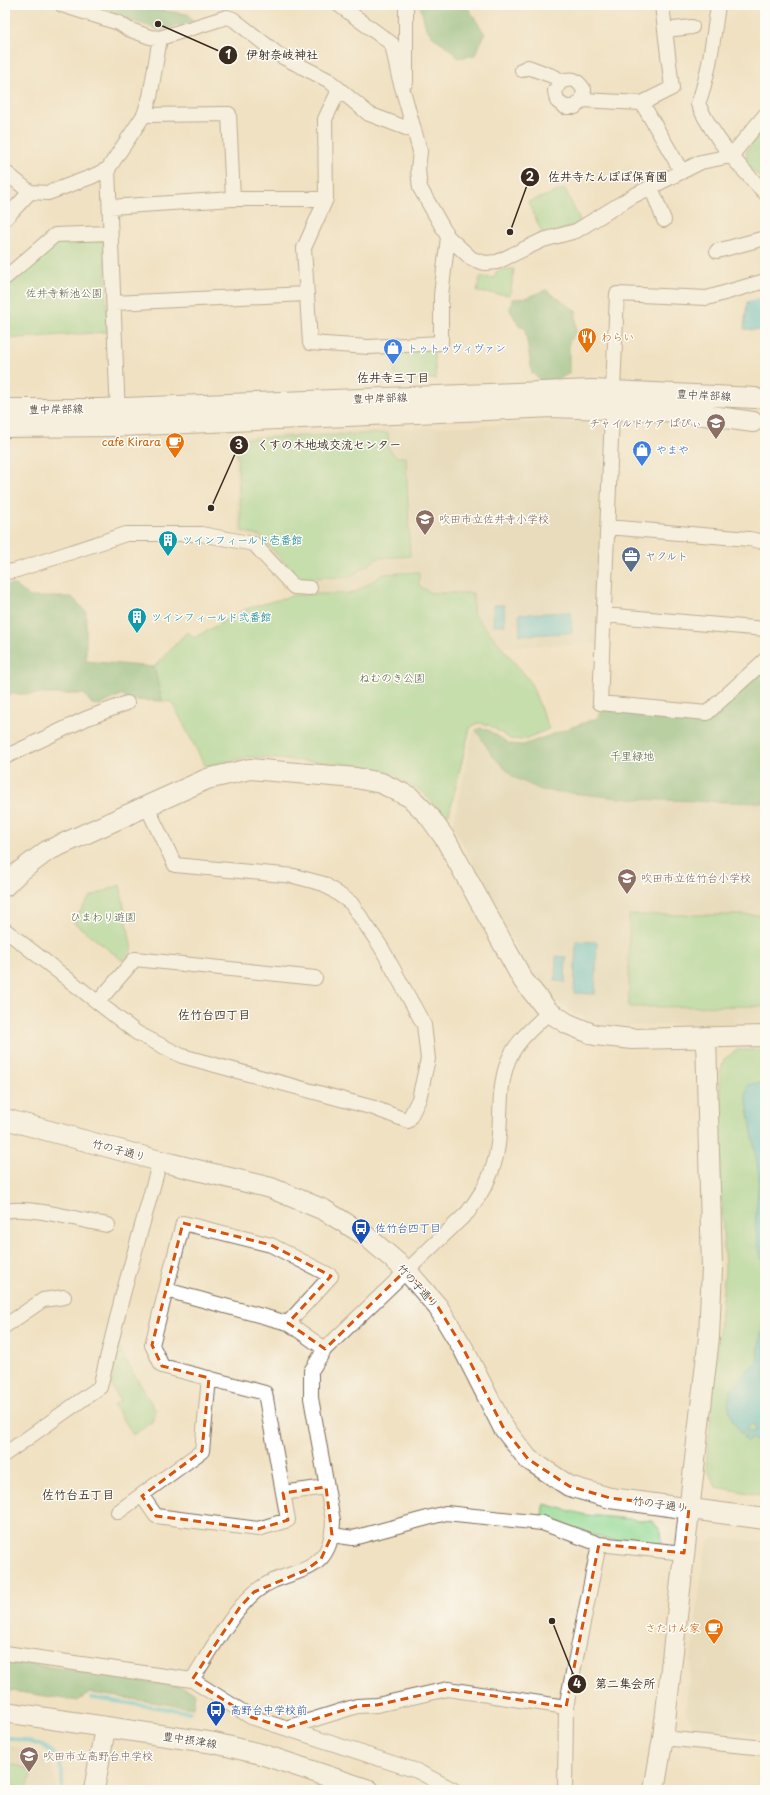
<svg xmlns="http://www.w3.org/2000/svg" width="770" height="1795" viewBox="0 0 770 1795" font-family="'Playpen Sans','Klee One',sans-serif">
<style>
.built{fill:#ded4b4}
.green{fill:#92d790;stroke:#668057}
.forest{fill:#75b87a;stroke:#58714c}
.water{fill:#5ac5d5;stroke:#4a787a}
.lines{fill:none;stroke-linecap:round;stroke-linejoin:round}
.stream{stroke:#5ac5d5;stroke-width:4}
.street-casing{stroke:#7a6a57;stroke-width:16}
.secondary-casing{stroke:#7a6a57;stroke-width:22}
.street{stroke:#fff;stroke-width:14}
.secondary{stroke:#fff;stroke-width:20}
.marked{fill:none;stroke:#d7540e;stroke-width:3;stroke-dasharray:8 5;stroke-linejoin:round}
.labels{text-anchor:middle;stroke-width:3;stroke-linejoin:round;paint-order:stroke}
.park-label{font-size:11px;fill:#555e40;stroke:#fdfcf7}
.food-label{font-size:11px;fill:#c56008;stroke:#fdfcf7;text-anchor:end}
.shop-label{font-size:11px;fill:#366cbe;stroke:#fdfcf7;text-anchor:start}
.street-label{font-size:11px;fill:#3b2a1e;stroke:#fdfcf7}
.education-label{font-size:11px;fill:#785e54;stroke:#fdfcf7;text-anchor:start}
.culture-label{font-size:11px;fill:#0d838f;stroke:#fdfcf7;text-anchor:start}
.service-label{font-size:11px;fill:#4e5e75;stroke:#fdfcf7;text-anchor:start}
.transit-label{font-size:11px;fill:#164399;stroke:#fdfcf7;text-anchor:start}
.neighbourhood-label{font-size:12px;font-weight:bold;fill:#3b2a1e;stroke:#fdfcf7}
.leader{fill:none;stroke:#3b2a1e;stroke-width:1.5}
.callout-dot{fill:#3b2a1e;stroke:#fdfcf7;stroke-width:1.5}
.mark-label{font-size:12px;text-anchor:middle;font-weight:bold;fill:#fff}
.callout-label{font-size:12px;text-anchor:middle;font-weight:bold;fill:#3b2a1e;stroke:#fdfcf7;stroke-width:3;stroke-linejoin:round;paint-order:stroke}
</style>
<rect width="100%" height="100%" fill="#fdfcf7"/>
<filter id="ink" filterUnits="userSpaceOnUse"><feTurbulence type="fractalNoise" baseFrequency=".025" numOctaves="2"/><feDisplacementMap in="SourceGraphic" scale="8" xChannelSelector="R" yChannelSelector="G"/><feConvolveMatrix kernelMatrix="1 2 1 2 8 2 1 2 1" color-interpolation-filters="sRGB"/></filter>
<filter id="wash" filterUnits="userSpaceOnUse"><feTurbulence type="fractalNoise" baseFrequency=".012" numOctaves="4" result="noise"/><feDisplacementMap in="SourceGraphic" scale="16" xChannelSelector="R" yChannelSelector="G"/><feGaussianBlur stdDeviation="0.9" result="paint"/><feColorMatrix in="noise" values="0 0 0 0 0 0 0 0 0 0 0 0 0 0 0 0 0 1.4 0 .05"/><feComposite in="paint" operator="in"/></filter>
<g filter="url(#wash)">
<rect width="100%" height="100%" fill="#f0e1c2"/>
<path class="built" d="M 350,351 L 434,352 L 436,379 L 351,383 Z
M 554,422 L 600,422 L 605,428 L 597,644 L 502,647 L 473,613 L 473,593 L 432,593 L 419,586 L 419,572 L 384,574 L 354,593 L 310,594 L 309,581 L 297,581 L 258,539 L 238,533 L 233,436 Z
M 476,730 L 492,755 L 630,799 L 765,803 L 765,1023 L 609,1026 L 574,1014 L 553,999 L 526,966 L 453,825 L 473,732 Z
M 715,1537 L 765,1542 L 765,1732 L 755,1734 L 695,1727 L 685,1711 L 704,1554 L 708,1543 Z
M 5,1744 L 30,1751 L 50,1762 L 57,1785 L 56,1790 L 5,1790 Z"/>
<path class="green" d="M 761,130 L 765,134 L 765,182 L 746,164 L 747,150 Z
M 565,189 L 581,223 L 544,237 L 528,202 Z
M 99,239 L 105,245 L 107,332 L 5,339 L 5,288 L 59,241 Z
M 503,269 L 514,269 L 510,295 L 477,292 L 480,277 L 495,278 L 496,272 Z
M 430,349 L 434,352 L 436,379 L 404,380 L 395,375 L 393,350 Z
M 388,433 L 389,449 L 396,457 L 406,457 L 410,556 L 379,558 L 349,577 L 299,578 L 260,536 L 242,531 L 236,439 Z
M 419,572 L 419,586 L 431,593 L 473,593 L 473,613 L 530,681 L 549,729 L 522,740 L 510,739 L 489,725 L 478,723 L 470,728 L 449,814 L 443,814 L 419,790 L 384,771 L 358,765 L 249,757 L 205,766 L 172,702 L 162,701 L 154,667 L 187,632 L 194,638 L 246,609 L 294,595 L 354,593 L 384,574 Z
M 120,885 L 132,950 L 123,961 L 73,922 L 90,897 Z
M 629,915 L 765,915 L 765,1006 L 629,1007 Z
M 737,1050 L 765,1050 L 765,1496 L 716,1487 L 706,1467 L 725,1269 L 721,1197 L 720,1074 L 724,1059 Z
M 115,1342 L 156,1411 L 152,1422 L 133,1435 L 113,1405 L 120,1401 L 112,1386 L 114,1367 L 109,1365 Z
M 544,1504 L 586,1515 L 652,1521 L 661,1531 L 662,1545 L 604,1539 L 543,1517 Z
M 5,1762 L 32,1770 L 27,1790 L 5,1785 Z"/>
<path class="forest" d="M 91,5 L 142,5 L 152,9 L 188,14 L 193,22 L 160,30 L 94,9 Z
M 420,5 L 458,5 L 468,8 L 485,34 L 475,55 L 458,58 L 448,47 L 434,38 L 426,28 Z
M 546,290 L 576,311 L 576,332 L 569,342 L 569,373 L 560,379 L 540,380 L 532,373 L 525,328 L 519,326 L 510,310 L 512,299 L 526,298 Z
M 5,585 L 15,585 L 30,597 L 72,597 L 86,611 L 86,661 L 154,667 L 162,701 L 126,700 L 123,694 L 101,705 L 92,704 L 84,694 L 5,694 Z
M 765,670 L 765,803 L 630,799 L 541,790 L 513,777 L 492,755 L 476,730 L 480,728 L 488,730 L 510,744 L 523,745 L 597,718 L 603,710 L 710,720 Z
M 5,1660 L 180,1687 L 195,1693 L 193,1708 L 90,1693 L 78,1701 L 5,1690 Z"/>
<path class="water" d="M 765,297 L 765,331 L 744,329 L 747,302 Z
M 493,605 L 504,605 L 505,625 L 493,625 Z
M 571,612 L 572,633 L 520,635 L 519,614 Z
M 576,941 L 597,942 L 595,994 L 574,993 Z
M 556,956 L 566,957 L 565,982 L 555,981 Z
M 765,1082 L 765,1279 L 755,1226 L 759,1176 L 746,1096 L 748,1085 Z
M 765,1308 L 765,1449 L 752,1438 L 747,1442 L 743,1436 L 749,1432 L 754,1432 L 756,1428 L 754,1424 L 749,1425 L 748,1430 L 742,1434 L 732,1420 L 728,1403 L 731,1388 L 757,1361 Z"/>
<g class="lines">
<path class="stream" d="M 92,1698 L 190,1712
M 5,1737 C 41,1744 66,1745 62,1790"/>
</g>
</g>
<g filter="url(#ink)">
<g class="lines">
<g class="street-casing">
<path id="street" d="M 62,5 L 119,23 L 128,29 L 150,37 L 160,38 L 227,17 L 233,19 L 279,55 L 328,80 L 369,114 L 414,131
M 339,5 L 392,44 L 398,73 L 420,151 L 418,170 L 420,188 L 448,237 L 472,259 L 485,263 L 497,262 L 543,240 L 576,231 L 633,196 L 701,162 L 731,156 L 765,115
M 718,5 C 713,39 710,71 698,104 C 715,140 737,164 765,193
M 665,30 L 692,27
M 522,70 L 528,67 L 555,77 L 560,82
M 406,82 L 406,5
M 339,90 L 325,119 L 326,199 L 304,248 L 310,343 L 369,347 L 441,343 L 441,295 L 448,237
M 582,100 L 584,90 C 577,79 572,77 560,82 L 555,91 L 557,101 L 565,107 L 575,107 L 582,100 L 642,103 L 672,88 L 662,5
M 642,103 L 682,172
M 144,115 L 150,97 L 160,38
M 5,172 L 30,192 L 5,219
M 651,187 L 664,220
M 30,192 L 48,193 L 91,177 L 108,169
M 110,207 L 233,199 L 326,199
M 717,251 L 765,238
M 5,278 L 55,235 L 110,233
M 765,281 L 707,298 L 617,294 L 600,703 L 707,713 L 765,660
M 114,303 L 305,294
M 118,416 L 108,169 L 144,115 L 229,114 L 233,199
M 608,527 L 749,539 L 765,542
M 5,572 L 14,571 L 126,534 L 201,534 L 254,544 L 294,587 L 310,588
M 604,615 L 765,629
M 5,757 L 85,719 L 127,703
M 5,930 L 137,1033 L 182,1056 L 374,1108 L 408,1121 L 419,1099 L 428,1059 L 424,1025 L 381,947 L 351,903 L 324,884 L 294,876 L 175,865 L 147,807
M 98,1002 L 135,959 L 315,978
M 5,1211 C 28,1205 82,1221 108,1225
M 166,1290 L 288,1323 L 325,1349
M 5,1326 L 43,1300 L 64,1297
M 5,1454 L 100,1387 L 123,1294 L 160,1161
M 283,1493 L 326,1487
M 142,1496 L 156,1516 L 258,1529 L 288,1520 L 265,1393 L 162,1366 L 152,1345 L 183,1223 L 271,1245 L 331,1276 L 288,1323
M 118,1512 L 202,1451 L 209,1378
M 332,1535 L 353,1538 L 446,1513 L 542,1523 L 599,1544 L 684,1553
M 5,1653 L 192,1680 L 251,1717 L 417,1771 L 454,1790
M 192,1680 C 208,1655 232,1612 254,1593 C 287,1564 331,1582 333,1521 L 311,1398 L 311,1371 L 325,1349 L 468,1212 C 487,1186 497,1167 499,1134 C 501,1109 499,1085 508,1061 C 516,1041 534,1027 549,1012
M 286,1728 L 357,1706 L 377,1705 L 448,1689 L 566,1707
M 663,1738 L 765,1748
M 565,1790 L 566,1707 L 599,1544"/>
</g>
<g class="secondary-casing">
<path id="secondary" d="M 5,409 L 100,409 L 592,390 L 755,398
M 5,427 L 119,426 L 553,407 L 683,412 L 753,422
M 5,886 L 19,872 L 47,851 L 207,779 L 250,769 L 356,778 L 381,783 L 410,797 L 429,816 L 446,840 L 523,980 L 549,1012 L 568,1024 L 595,1035 L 632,1039 L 765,1036
M 5,1119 L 160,1161 L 271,1188 L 324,1210 L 365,1235 L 406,1270 L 438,1307 L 463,1348 L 503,1427 L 528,1459 L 569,1486 L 610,1498 L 765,1519
M 5,1712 L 214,1743 L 261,1754 L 369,1790
M 94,1790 L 105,1728
M 654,1790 L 663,1738 L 709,1337 L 712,1268 L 706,1037"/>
</g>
<use href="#street" class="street"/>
<use href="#secondary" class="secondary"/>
</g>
</g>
<path d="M0 0H770V1795H0ZM 183,1223 L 271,1245 L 331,1276 L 288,1323 L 325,1349 L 406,1270 L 438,1307 L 463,1348 L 503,1427 L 528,1459 L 569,1486 L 610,1498 L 689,1508 L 684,1553 L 599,1544 L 566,1707 L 448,1689 L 377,1705 L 357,1706 L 286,1728 L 251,1717 L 192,1680 L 240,1607 L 254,1592 L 306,1570 L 321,1559 L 332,1535 L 326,1487 L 283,1493 L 288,1520 L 258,1529 L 156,1516 L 142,1496 L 202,1451 L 209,1378 L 162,1366 L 152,1345 Z" fill="#f0e1c2" fill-opacity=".55" fill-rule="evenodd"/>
<path class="marked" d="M 183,1223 L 271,1245 L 331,1276 L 288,1323 L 325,1349 L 406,1270 L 438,1307 L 463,1348 L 503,1427 L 528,1459 L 569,1486 L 610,1498 L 689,1508 L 684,1553 L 599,1544 L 566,1707 L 448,1689 L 377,1705 L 357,1706 L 286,1728 L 251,1717 L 192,1680 L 240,1607 L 254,1592 L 306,1570 L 321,1559 L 332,1535 L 326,1487 L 283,1493 L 288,1520 L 258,1529 L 156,1516 L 142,1496 L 202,1451 L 209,1378 L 162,1366 L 152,1345 Z"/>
<defs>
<g id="restaurant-pin" transform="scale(1)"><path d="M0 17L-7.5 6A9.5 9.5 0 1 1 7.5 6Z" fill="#e8710a" stroke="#fdfcf7"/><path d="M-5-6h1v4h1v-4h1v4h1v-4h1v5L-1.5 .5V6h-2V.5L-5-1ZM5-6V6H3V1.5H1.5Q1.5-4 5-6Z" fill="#fff"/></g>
<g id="shop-pin" transform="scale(1)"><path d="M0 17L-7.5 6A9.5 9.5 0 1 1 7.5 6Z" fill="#3f7fe0" stroke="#fdfcf7"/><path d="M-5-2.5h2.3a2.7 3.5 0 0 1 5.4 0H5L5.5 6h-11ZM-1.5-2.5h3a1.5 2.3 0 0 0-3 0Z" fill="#fff"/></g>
<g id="school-pin" transform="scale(1)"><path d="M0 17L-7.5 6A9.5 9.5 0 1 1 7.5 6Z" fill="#8d6e63" stroke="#fdfcf7"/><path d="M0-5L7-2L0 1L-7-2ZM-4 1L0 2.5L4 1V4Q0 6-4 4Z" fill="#fff"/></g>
<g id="cafe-pin" transform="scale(1)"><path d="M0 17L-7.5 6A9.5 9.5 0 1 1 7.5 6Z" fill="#e8710a" stroke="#fdfcf7"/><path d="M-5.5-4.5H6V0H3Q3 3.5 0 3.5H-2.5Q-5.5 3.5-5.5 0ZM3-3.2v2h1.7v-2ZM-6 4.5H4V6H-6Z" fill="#fff"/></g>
<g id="building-pin" transform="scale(1)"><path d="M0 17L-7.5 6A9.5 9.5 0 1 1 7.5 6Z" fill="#0f9aa8" stroke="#fdfcf7"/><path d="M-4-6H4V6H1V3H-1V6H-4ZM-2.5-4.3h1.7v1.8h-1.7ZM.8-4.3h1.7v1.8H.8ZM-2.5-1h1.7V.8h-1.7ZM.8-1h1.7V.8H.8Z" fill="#fff"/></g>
<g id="office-pin" transform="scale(1)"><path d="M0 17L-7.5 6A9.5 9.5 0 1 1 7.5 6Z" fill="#5c6f8a" stroke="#fdfcf7"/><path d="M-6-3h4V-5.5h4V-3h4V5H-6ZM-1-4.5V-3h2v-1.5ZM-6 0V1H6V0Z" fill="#fff"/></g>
<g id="bus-pin" transform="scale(1)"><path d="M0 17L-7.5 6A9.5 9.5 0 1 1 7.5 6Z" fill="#1a4fb4" stroke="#fdfcf7"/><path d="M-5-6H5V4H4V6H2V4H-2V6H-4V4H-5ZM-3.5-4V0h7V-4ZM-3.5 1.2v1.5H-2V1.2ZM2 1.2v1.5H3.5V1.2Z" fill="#fff"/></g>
</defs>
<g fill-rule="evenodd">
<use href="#restaurant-pin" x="587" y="337"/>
<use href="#shop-pin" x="393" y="348"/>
<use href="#school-pin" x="716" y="423"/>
<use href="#cafe-pin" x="175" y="442"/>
<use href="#shop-pin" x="642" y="450"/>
<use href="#school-pin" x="425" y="519"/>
<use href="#building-pin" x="168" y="540"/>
<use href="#office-pin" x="631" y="556"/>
<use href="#building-pin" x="137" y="617"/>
<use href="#school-pin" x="627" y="878"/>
<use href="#bus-pin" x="361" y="1228"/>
<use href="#cafe-pin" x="714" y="1628"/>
<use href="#bus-pin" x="216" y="1710"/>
<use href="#school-pin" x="29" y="1756"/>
</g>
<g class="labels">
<g class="park-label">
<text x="64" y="297">佐井寺新池公園</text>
<text x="392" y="682">ねむのき公園</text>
<text x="632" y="760">千里緑地</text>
<text x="103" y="921">ひまわり遊園</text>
</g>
<g class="food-label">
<text x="601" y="341" text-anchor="start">わらい</text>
<text x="161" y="446">cafe Kirara</text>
<text x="700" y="1632">さたけん家</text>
</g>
<g class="shop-label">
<text x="407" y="352">トゥトゥヴィヴァン</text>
<text x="656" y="454">やまや</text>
</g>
<g class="street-label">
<text transform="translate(704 395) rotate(3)" y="4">豊中岸部線</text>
<text transform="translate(380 398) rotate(-2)" y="4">豊中岸部線</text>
<text transform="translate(56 409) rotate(-1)" y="4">豊中岸部線</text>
<text transform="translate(119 1150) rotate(15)" y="4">竹の子通り</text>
<text transform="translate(418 1286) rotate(48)" y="4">竹の子通り</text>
<text transform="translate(660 1504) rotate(8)" y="4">竹の子通り</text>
<text transform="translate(190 1740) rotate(9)" y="4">豊中摂津線</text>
</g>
<g class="education-label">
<text x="702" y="427" text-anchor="end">チャイルドケア ぱぴぃ</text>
<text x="439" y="523">吹田市立佐井寺小学校</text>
<text x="641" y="882">吹田市立佐竹台小学校</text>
<text x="43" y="1760">吹田市立高野台中学校</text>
</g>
<g class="culture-label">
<text x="182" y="544">ツインフィールド壱番館</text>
<text x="151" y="621">ツインフィールド弐番館</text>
</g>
<g class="service-label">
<text x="645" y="560">ヤクルト</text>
</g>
<g class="transit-label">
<text x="375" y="1232">佐竹台四丁目</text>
<text x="230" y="1714">高野台中学校前</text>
</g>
<g class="neighbourhood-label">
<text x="393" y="382">佐井寺三丁目</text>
<text x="214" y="1019">佐竹台四丁目</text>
<text x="78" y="1499">佐竹台五丁目</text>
</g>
</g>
<path class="leader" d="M158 24L228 55M510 232L530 177M211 508L239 445M552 1621L577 1684"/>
<g class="callout-dot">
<circle cx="158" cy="24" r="4"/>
<circle cx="510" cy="232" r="4"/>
<circle cx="211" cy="508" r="4"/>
<circle cx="552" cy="1621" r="4"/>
<circle cx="228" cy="55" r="10"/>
<circle cx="530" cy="177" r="10"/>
<circle cx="239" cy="445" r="10"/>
<circle cx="577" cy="1684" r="10"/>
</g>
<g class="mark-label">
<text x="228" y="59">1</text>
<text x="530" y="181">2</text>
<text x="239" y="449">3</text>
<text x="577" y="1688">4</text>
</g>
<g class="callout-label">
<text x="282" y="59">伊射奈岐神社</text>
<text x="608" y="181">佐井寺たんぽぽ保育園</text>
<text x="329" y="449">くすの木地域交流センター</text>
<text x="625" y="1688">第二集会所</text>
</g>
<rect width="770" height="1795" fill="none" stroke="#fdfcf7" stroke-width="20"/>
</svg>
